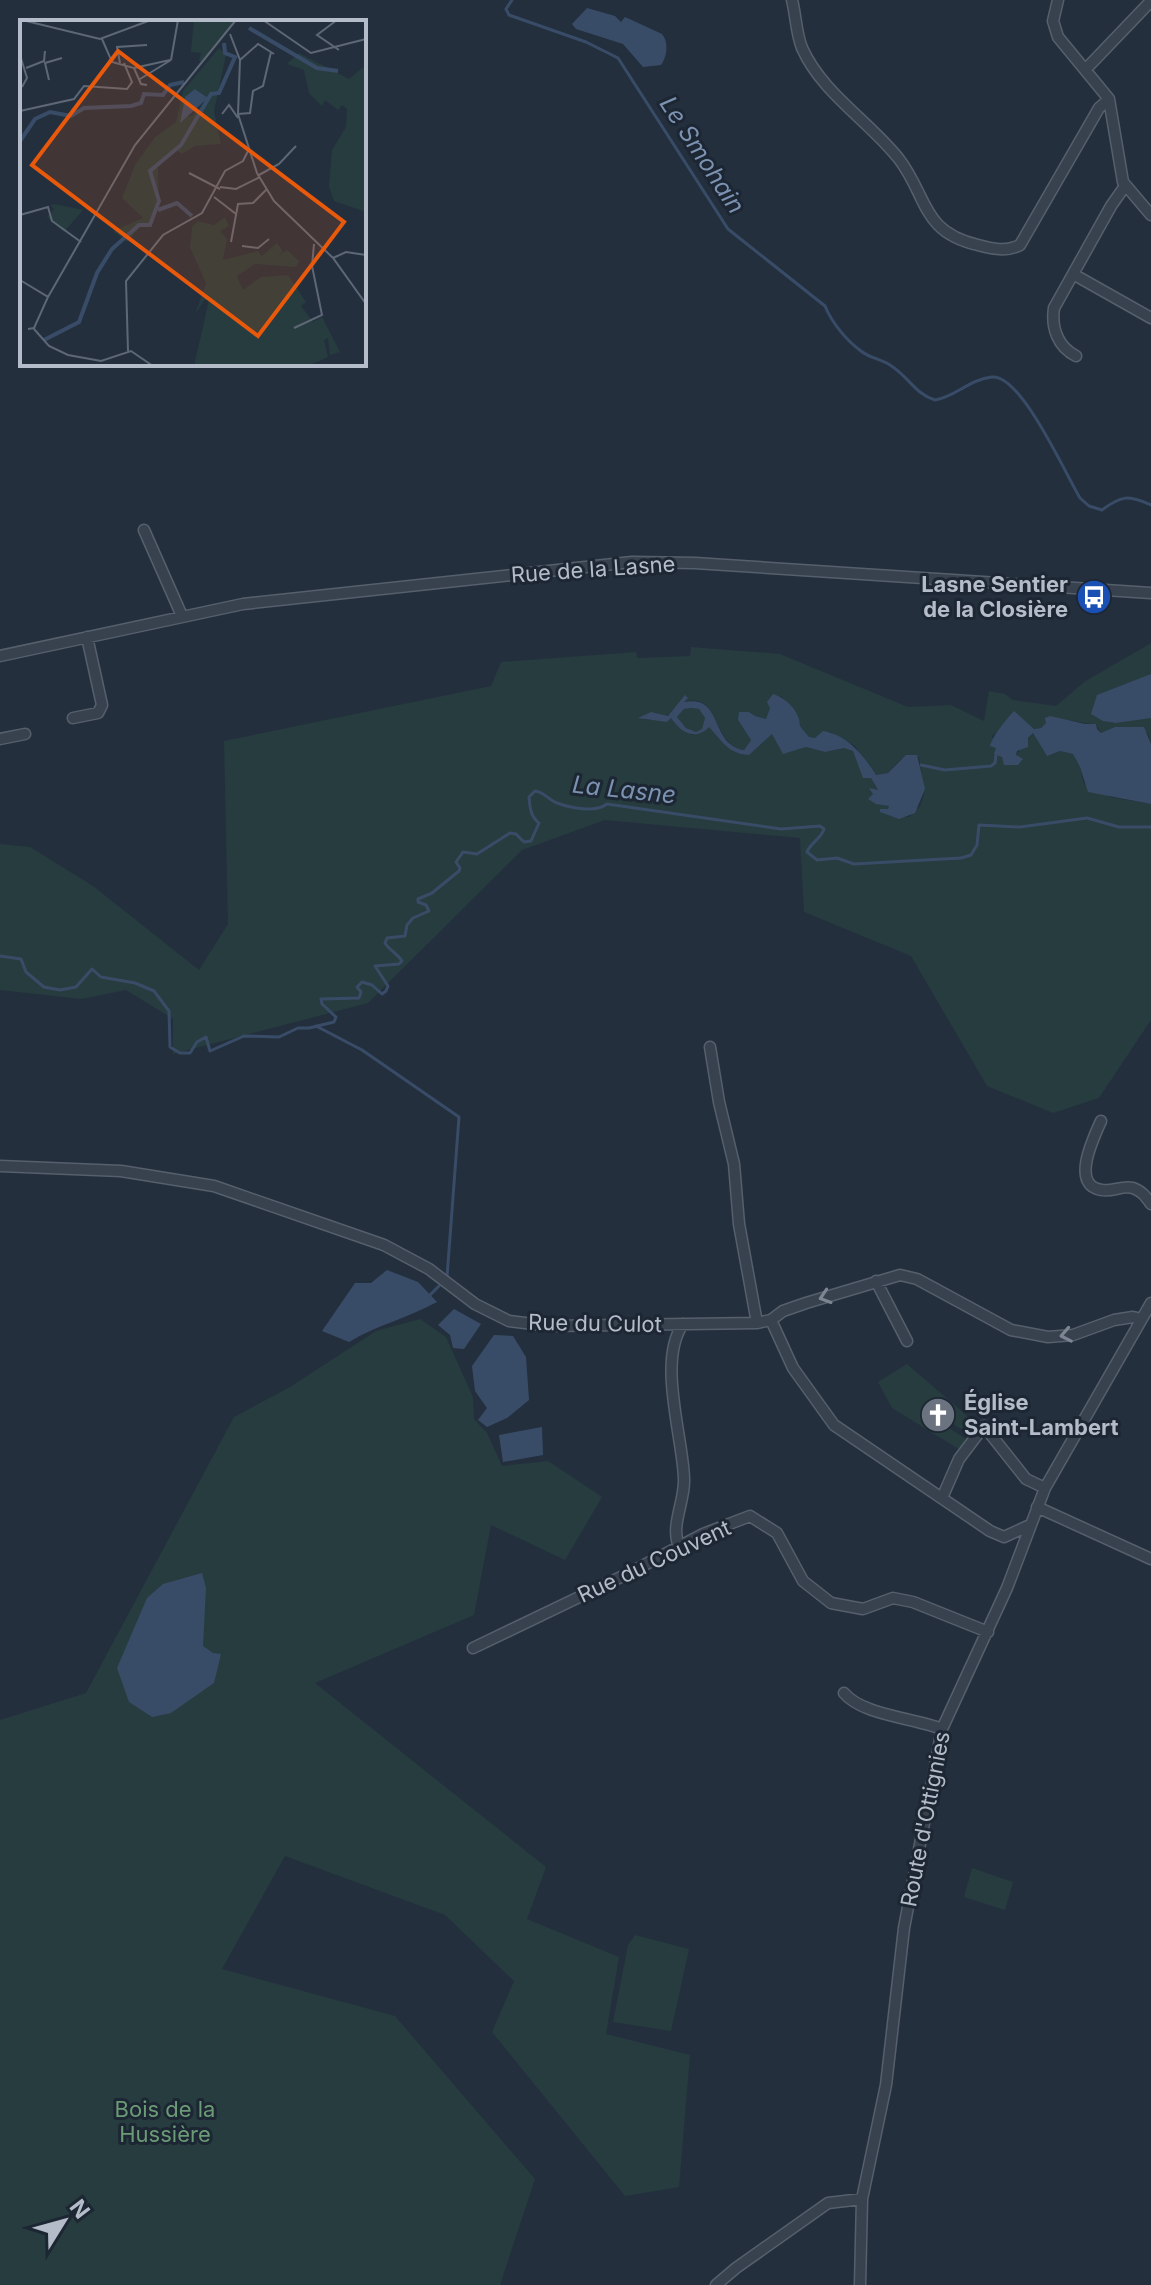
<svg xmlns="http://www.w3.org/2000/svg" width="1151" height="2285" viewBox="0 0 1151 2285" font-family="Inter,sans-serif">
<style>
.green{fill:#263c3f;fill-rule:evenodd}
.water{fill:#394c67;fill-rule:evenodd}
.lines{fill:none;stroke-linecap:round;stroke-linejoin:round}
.stream{stroke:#394c67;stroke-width:3}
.minor-casing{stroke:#565f6c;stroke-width:13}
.minor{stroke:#38414e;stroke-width:10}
.oneway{stroke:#7c8592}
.labels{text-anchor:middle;stroke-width:6;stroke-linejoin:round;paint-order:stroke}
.street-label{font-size:22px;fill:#b4bcc9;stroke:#1d2633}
.poi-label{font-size:22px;font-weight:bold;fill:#b4bcc9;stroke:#1d2633;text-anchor:end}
.park-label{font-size:22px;fill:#6b9a76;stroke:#1d2633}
.water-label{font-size:24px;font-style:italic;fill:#7c92b1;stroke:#1d2633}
.inset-river{fill:none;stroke:#394c67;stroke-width:4}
.inset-road{fill:none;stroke:#5e6776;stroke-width:2}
.view{fill:#e8590c;fill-opacity:0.15;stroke:#e8590c;stroke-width:4}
.inset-edge{fill:none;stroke:#b4bcc9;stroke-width:4}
</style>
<rect width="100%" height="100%" fill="#242f3e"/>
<path class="green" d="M 1151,643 L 1151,674 L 1098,716 C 1112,730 1134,717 1151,718 L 1151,744 L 1148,733 L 1101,733 L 1096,724 C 1078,725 1055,711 1041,728 L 1033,729 L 1014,712 L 1002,728 L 992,736 L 996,748 L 1016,755 L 1033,733 L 1047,756 L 1060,751 L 1073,754 L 1080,767 L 1084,784 L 1110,797 L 1151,804 L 1151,1020 L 1099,1098 L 1053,1113 L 987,1086 L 911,956 L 804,912 L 800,838 L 605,820 L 522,850 L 368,1003 L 173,1054 L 173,1019 L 126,990 L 81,999 L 0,990 L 0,844 L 30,847 L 93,886 L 199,970 L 228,924 L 224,741 L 491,686 L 501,662 L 636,652 L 637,658 L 690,656 L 691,647 L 780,654 L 908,707 L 951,705 L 984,721 L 989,691 L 1005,694 L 1013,700 L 1056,706 L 1084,682 ZM 781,696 L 795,711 L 800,726 L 809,737 L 815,738 L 830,732 L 855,746 L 875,775 L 888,773 L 901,759 L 919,757 L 924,795 L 920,806 L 909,817 L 889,816 L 889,806 L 869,798 L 878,791 L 871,778 L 865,778 L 853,751 L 844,748 L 825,752 L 806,747 L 785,753 L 772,734 L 749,755 C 728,754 721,740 708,726 L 692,735 L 674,723 L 672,718 L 666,721 L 642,719 L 659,714 L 665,717 C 672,713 677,705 685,702 C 720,691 712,745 744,750 L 751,740 L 738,720 L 749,712 L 755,716 L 766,719 L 770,708 Z
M 691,708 L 699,709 L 705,718 L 702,730 L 696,732 L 686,728 L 677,717 L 684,709 Z
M 420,1319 L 446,1337 L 473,1397 L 474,1419 L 487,1433 L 502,1466 L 548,1461 L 602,1497 L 565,1560 L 491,1525 L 474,1615 L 315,1683 L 546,1867 L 527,1919 L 619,1957 L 606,2034 L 690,2055 L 679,2187 L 625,2196 L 492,2032 L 514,1981 L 445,1915 L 285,1856 L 222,1969 L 395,2016 L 535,2179 L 500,2285 L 0,2285 L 0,1720 L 86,1693 L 234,1417 L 290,1387 L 376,1331 Z
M 907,1364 L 979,1426 L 971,1436 L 952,1423 L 949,1428 L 969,1441 L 962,1451 L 892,1408 L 878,1382 Z
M 972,1868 L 1013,1882 L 1005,1910 L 964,1897 Z
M 635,1935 L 689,1949 L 671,2031 L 613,2022 L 628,1945 Z"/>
<path class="water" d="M 587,8 L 615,16 L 621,22 L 625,17 L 662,34 C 669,42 667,57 661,65 L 643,67 L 623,44 L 576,29 L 572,24 Z
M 1151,674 L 1151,718 L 1116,723 L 1103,721 L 1091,714 L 1097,695 Z
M 773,694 C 786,698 800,711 800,726 L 809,737 L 815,738 L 823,731 C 848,735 864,756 876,775 L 888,773 L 906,755 L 917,755 L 925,789 L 915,813 L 899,819 L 880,812 L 880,809 L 888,809 L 889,806 L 876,804 L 868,799 L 873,794 L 869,788 L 878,790 L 871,778 L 863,778 L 853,751 L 844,748 L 825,752 L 806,747 L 783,754 L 772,734 L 749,755 C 728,754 721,740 709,727 C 696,741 681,733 671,718 L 667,722 L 638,718 L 651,712 L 668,716 L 685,695 L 688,698 L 684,702 C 724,694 709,744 744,750 L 751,740 L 738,720 L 739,712 L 749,712 L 755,716 L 766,719 L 770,708 L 767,702 ZM 691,708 L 699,709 L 705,718 L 702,729 L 696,732 L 686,728 L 677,717 L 684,709 Z
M 1014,711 L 1034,729 L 1041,728 L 1046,723 L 1045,718 L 1050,716 L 1085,724 L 1096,724 L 1097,729 L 1101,733 L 1115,727 L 1144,727 L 1151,744 L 1151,804 L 1088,792 L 1080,767 L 1073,754 L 1060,751 L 1047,756 L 1033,733 L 1028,738 L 1028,747 L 1017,751 L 1016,755 L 1023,759 L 1018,765 L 1004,765 L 1002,757 L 994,754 L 996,748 L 990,746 C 992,737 1007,718 1014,711 Z
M 387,1270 L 418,1282 L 437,1302 C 408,1318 377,1325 349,1342 L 322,1331 L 355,1283 L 371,1283 Z
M 454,1309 L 481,1324 L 464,1349 L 453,1348 L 450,1335 L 438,1325 Z
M 494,1335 L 513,1336 L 526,1357 L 529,1400 L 507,1418 L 487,1427 L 478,1420 L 487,1408 L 475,1391 L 472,1366 Z
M 542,1427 L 543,1455 L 503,1462 L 499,1435 Z
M 202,1573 L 206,1588 L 203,1646 L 213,1653 L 221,1654 L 214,1683 L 171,1713 L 152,1717 L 129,1702 L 117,1668 L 147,1598 L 163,1584 Z"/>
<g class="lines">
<path class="stream" d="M 512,0 L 506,9 L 509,15 L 586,42 L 618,58 L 728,229 L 825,306 C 832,323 847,341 861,351 C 869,358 881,359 890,365 C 908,376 915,394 935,400 C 955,397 970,379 992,377 C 1021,374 1065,473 1080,498 L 1089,506 L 1102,510 C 1122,495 1129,495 1151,505
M 921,765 L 945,770 L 991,766 L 995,763 L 996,755
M 0,956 L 21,959 L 26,972 L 44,987 L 60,990 L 76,987 L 92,969 L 101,977 L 135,983 L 154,991 L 169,1011 L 170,1047 L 180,1053 L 190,1053 L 197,1042 L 206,1037 L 210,1051 L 244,1036 L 279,1037 L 298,1028 L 309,1028 L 334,1022 L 336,1017 L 322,1004 L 321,999 L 359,998 L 361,992 L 357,987 L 362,982 L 372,985 L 382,994 L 386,991 L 388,986 L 375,966 L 399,964 L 402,961 C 397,953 390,951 385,943 L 387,938 L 405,936 L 407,925 L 413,918 L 429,911 L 426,905 L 418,902 L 418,899 L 432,893 L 459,871 L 460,868 L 456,862 L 463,852 L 477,854 L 510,833 L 516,834 L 524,842 L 531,841 L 539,823 C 530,816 530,807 529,797 L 535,791 C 545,792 548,800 557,803 C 571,808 595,813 607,804 L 781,829 L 820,826 L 824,829 C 821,839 811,842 807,852 L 817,860 L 837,858 L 854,864 L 961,858 L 971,855 L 977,845 L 979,825 L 1020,827 L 1087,818 L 1119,827 L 1151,827
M 316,1026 L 362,1050 L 459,1117 L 447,1277
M 430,1295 L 439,1286"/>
<g class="minor-casing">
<path id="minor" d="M 792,0 C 796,16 796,33 802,48 C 822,93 869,121 899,159 C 928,197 921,232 978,245 C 992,249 1007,252 1020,245 L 1099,108 L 1109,99
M 1058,0 L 1053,21 L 1058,37 L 1109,99 L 1123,182 L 1151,215
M 1085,70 L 1151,1
M 1073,274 L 1151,318
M 1076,356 C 1058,347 1051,328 1054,308 L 1111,206 L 1125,186
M 144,530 L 182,616
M 0,656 L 243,604 L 632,562 L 695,563 L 1151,593
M 73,718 L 98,713 L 102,705 L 87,637
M 0,739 L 25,734
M 710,1047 L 719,1102 L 734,1164 L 739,1224 L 757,1323
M 1101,1121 C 1093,1139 1070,1186 1102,1190 C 1112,1192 1123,1185 1133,1188 C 1142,1191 1146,1197 1151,1204
M 0,1166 L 121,1171 L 214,1186 L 384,1245 L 429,1269 L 475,1304 L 509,1321 L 549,1326 L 757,1323 L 771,1320 L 783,1311 L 806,1303 L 900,1275 L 917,1279 L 1011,1330 L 1048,1337 L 1073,1335 L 1114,1320 L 1133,1317 L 1141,1319
M 876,1281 L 907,1341
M 771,1320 L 793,1368 L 834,1425 L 990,1531 L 1004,1537 L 1028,1526
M 942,1498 L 959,1459 L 984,1426 L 1026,1479 L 1045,1488
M 1037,1507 L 1151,1559
M 679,1547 C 670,1525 685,1502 684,1479 C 683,1437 657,1361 683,1324
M 473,1648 L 627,1574 L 703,1534 L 750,1516 L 777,1533 L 803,1581 L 831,1603 L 863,1609 L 893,1598 L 913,1602 L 988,1632
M 844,1693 C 862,1715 914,1718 942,1729
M 716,2285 L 736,2268 L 828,2203 L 862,2199
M 860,2285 L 862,2199 L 886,2085 L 904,1928 L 942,1729 L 1007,1588 L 1045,1488 L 1151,1303"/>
</g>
<use href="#minor" class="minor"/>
</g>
<defs><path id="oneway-chevron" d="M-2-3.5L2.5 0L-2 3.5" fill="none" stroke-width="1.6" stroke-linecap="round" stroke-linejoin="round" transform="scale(2)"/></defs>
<g class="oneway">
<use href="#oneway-chevron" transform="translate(825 1297) rotate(162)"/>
<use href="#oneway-chevron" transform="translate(1066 1335) rotate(169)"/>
</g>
<defs>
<g id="bus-disc" transform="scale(1.8)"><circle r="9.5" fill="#1a4fb4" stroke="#1d2633"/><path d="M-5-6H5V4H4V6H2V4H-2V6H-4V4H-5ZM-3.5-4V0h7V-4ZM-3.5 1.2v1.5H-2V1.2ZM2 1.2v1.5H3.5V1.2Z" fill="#fff"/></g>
<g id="church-disc" transform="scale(1.8)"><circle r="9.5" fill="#6b7280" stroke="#1d2633"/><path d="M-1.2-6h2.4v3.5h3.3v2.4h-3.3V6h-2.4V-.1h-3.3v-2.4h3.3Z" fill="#fff"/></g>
</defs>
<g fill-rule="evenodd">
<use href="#bus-disc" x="1094" y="597"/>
<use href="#church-disc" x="938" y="1415"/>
</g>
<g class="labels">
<g class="street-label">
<text transform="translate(593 569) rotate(-4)" y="8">Rue de la Lasne</text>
<text transform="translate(595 1323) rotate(1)" y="8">Rue du Culot</text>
<text transform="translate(654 1561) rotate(-25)" y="8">Rue du Couvent</text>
<text transform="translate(925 1819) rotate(-79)" y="8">Route d'Ottignies</text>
</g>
<g class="poi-label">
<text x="1068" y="592">Lasne Sentier<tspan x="1068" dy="25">de la Closière</tspan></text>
<text x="964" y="1410" text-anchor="start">Église<tspan x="964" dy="25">Saint-Lambert</tspan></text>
</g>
<g class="park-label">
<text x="165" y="2117">Bois de la<tspan x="165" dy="25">Hussière</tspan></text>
</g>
<g class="water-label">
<text transform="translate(702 155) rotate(57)" y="8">Le Smohain</text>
<text transform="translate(624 790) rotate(6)" y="8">La Lasne</text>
</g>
</g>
<g transform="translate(20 20)">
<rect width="346" height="346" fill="#242f3e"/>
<path d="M 174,0 L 215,0 L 184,42 L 179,41 L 181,33 L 171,32 ZM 199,28 L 206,35 L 194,91 L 201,124 L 175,126 L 162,134 L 154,129 L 138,147 L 139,184 L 129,207 L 120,207 L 107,222 L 93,211 L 123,198 L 102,178 L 115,145 L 135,117 L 156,102 L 163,71 ZM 175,69 L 188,78 L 172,96 L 162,97 L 172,87 L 163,89 L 165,77 L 174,81 ZM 279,33 L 329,59 L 346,45 L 346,192 L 314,181 L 309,167 L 312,130 L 326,107 L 327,89 L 322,85 L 318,90 L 305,80 L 302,86 L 289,73 L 284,50 L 267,44 ZM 35,184 L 63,190 L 44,212 L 27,197 L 34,189 L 30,185 ZM 205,197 L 209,206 L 200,211 L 207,219 L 203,240 L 238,231 L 242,236 L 257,223 L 263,231 L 258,236 L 267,230 L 279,241 L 276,247 L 235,244 L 217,256 L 223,270 L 241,257 L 268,255 L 286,282 L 281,286 L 293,302 L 302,297 L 320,332 L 310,335 L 308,318 L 304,320 L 308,337 L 288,346 L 174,346 L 189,280 L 184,280 L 175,295 L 186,263 L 170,228 L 172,207 L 178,201 L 194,205 Z" fill="#263c3f" fill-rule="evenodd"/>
<path d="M 175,69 L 188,78 L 160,103 L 165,77 Z" fill="#394c67"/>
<path class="inset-river" d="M 229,8 L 297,48 L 318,51M 0,121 L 15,99 L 30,92 L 51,96 L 64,88 L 111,86 L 121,83 L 124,74 L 143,75 L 150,65 L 164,62M 138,190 L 157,183 L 172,196M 24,320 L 59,302 L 77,253 L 92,229 L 119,205 L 130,205 L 139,181 L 130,151 L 161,125 L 191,74 L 199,73 L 215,37 L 205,33 L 204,23"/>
<path class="inset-road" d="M 2,0 L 80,19 L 131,0M 243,0 L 291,33 L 346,19M 317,0 L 297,15 L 319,30M 210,14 L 220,40 L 218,94 L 237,153 L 254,181 L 313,238 L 346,284M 82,19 L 92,42 L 114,48 L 121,64 L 127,65M 0,35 L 7,58 L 2,67M 151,40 L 158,0M 220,40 L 238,24 L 254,34M 100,43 L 97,27 L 127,25M 6,48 L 24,41 L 25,31M 114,48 L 150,40M 120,59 L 151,40M 29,60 L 25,43 L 42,38M 206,89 L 202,94 L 209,85 L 218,98M 0,91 L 54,79 L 64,66 L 107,69 L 112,62 L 104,43M 218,94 L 230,93 L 233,71 L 243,66 L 251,32M 169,153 L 200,169M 239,155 L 259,144 L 276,126M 200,167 L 216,169 L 240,157M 194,177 L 216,194M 0,195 L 28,187 L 32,201 L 61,222M 211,222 L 218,184 L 233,183 L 247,169M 222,226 L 238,228 L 249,219M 313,238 L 326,232 L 346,235M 0,260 L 28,277 L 14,308 L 8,309M 28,277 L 115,125 L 216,0M 274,308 L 302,295 L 292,246 L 294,224M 14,309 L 29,326 L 48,335 L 81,341 L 111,331 L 133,346M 108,331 L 106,261 L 143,215 L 182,193 L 205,151 L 223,141 L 228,131"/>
<path class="view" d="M 98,31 L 324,202 L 238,316 L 12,145 Z"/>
<rect width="346" height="346" class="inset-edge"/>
</g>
<g transform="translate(64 2221) rotate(53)" stroke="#1d2633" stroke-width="6" paint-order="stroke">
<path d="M0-6L14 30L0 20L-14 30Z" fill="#b4bcc9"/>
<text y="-12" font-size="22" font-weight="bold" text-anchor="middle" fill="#b4bcc9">N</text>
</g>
</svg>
